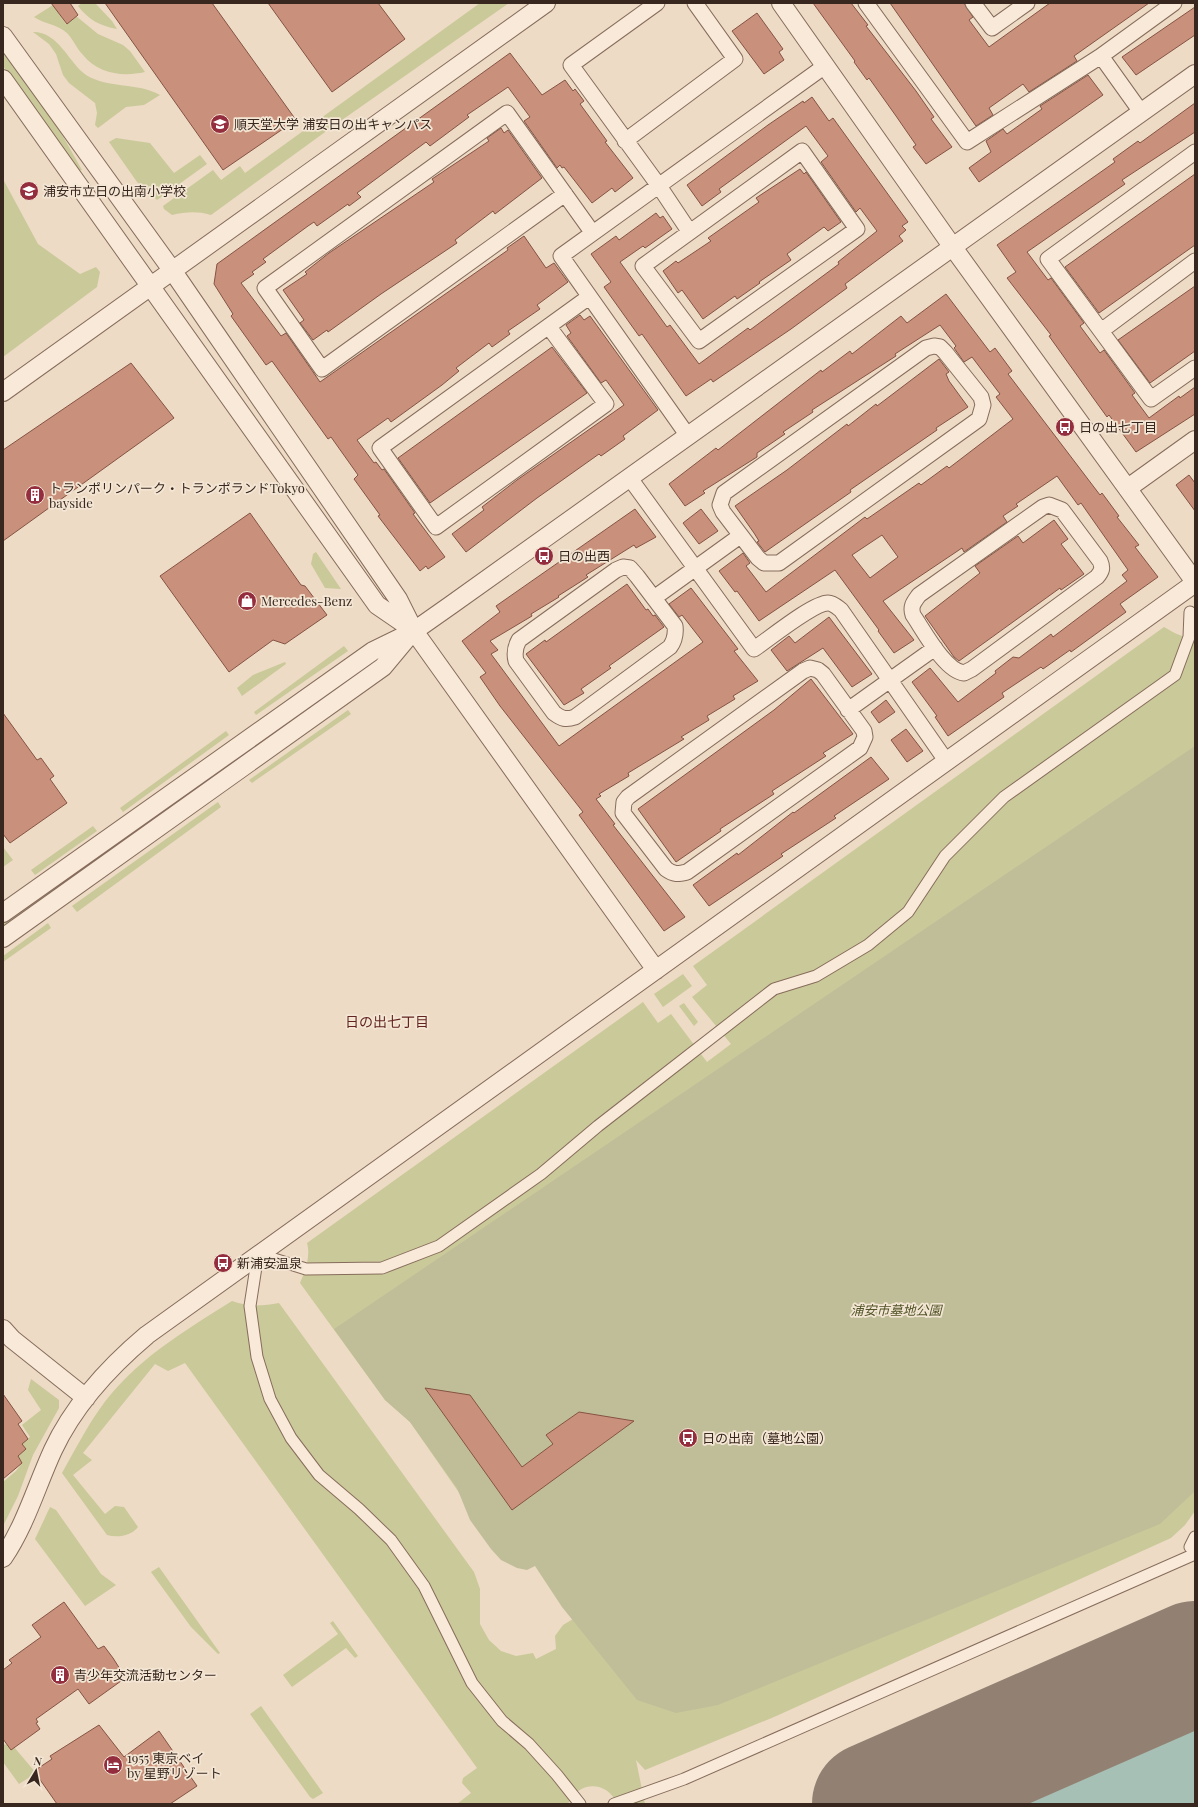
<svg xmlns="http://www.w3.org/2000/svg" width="1198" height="1807" viewBox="0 0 1198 1807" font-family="'Playfair Display','Noto Sans JP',serif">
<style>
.green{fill:#cac999}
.cemetery{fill:#c0be98}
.water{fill:#a7c0b5;stroke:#6e8e81}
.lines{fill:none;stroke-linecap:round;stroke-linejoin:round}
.runway{stroke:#928172;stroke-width:124}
.building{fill:#c9917c;stroke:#855343;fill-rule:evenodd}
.pedestrian-casing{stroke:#876c5c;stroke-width:13}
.minor-casing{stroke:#876c5c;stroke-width:17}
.tertiary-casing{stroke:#876c5c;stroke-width:20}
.pedestrian{stroke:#f8e9d8;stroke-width:11}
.minor{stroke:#f8e9d8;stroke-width:15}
.tertiary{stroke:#f8e9d8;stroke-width:18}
.labels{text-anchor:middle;stroke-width:3.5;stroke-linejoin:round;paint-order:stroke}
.poi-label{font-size:13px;fill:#38271f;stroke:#f4e6d4;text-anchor:start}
.park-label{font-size:13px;font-style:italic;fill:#4f5326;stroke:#f4e6d4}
.neighbourhood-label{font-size:14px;fill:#632420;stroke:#f4e6d4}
</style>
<rect width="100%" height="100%" fill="#eddbc5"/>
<path class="green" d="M 82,3 L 95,3 L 112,21 L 117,29 C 100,26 89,20 78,6 Z
M 480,3 L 509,3 L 332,127 L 211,215 C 197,211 186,212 172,215 L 164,209 L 163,206 L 213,170 L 221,180 L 240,166 L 245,173 Z
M 53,5 L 66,24 L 76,16 L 98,34 L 123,45 L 130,51 L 145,72 C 123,77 98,74 83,55 C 77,49 73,39 67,33 C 57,24 44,24 34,17 Z
M 33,32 C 59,32 68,62 86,75 C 109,89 137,82 160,95 L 144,105 L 126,107 L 98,128 L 95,125 L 97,113 L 95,103 L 69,83 L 63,75 L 56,54 L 49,44 Z
M 3,48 L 51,115 L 82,170 L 79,171 L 3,66 Z
M 116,138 L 150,143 L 174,173 L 200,155 L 207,164 L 157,200 L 137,182 L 109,142 Z
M 3,179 L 38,244 L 80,274 L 96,267 L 100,272 L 97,287 L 3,357 Z
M 316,552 L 341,589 L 325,588 L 311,564 L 313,554 Z
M 1164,627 C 1174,633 1184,639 1195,636 L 1195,840 L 466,1483 L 460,1494 L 410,1422 L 385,1400 L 300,1283 C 305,1271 311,1256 307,1243 L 643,1002 L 658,1023 L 671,1014 L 707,1062 L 731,1044 L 692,997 L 707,985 L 693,966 Z
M 344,646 L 348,651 L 256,715 L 254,712 Z
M 285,662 L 286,664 L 242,696 L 237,688 L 253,675 Z
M 348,710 L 351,714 L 252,783 L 249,780 Z
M 287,725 L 3,933 L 3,921 L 242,750 Z
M 226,731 L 229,735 L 123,812 L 120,808 Z
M 218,802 L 221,807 L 77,912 L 72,906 Z
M 93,826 L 97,831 L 35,875 L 31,870 Z
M 3,847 L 13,860 L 3,867 Z
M 48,923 L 51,928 L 3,962 L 3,956 Z
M 683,974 L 692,986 L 663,1007 L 654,994 Z
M 684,1003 L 698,1022 L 694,1026 L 679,1006 Z
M 232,1301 C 249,1307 262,1306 279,1303 L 474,1572 L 480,1589 L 480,1624 L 489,1640 L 501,1651 L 516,1656 L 533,1653 L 536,1659 L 556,1649 L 555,1636 L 563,1625 L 573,1619 L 1195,1467 L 1195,1511 L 1185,1525 L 1171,1538 L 774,1717 L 645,1770 L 636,1760 L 645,1804 L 617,1804 C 607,1780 578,1781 568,1804 L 457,1804 L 471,1793 L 462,1783 L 463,1778 L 477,1768 L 185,1363 L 168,1371 L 155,1364 L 83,1453 L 92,1460 L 73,1475 L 105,1514 L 115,1506 L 124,1507 L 138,1527 C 131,1536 118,1538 107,1535 L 62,1473 C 74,1452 85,1430 99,1410 C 133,1361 183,1332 232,1301 Z
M 31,1379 L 59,1400 L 59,1408 L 33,1455 L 18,1496 L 3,1526 L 3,1482 L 16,1471 L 22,1463 L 18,1456 L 26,1449 L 22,1444 L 30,1437 L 22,1425 L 41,1410 L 28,1390 Z
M 50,1507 L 56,1510 L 101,1574 L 116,1585 L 85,1606 L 35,1539 Z
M 159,1567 L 220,1653 L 218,1654 L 191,1627 L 151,1572 Z
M 333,1621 L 358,1656 L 355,1658 L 346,1648 L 292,1687 L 283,1675 L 338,1634 L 330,1623 Z
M 261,1706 L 323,1793 L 313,1799 L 310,1797 L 250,1714 Z
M 3,1743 L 5,1745 L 7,1744 L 11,1750 L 14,1747 L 36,1773 L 19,1784 L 3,1762 Z"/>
<path class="cemetery" d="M 1195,746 L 1195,1491 L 1160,1524 L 718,1705 L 676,1713 L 637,1700 L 562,1607 L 535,1566 L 527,1570 L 517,1568 L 501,1560 L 491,1549 L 470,1520 L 457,1488 L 410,1422 L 385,1400 L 334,1329 Z"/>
<path class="water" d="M 1195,1687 L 1195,1804 L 928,1804 Z"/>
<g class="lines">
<path class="runway" d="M 874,1804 L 1195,1663"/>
</g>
<path class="building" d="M 51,3 L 70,3 L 78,15 L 67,24 Z
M 105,3 L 212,3 L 296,120 L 223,170 Z
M 268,3 L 378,3 L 405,39 L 332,92 Z
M 813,3 L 851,3 L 868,25 L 866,26 L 916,91 L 934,117 L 931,119 L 952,147 L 926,164 L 913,147 L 916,145 L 896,116 L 869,78 L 867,80 L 854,62 L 855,61 Z
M 890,3 L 964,3 L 973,17 L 969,20 L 989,47 L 1050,3 L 1149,3 L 1074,56 L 1077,61 L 1029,92 L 1023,84 L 989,108 L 993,115 L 976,126 Z
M 1195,7 L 1195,35 L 1136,75 L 1122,57 Z
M 757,13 L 783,49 L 779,52 L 784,60 L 764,74 L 732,31 Z
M 510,53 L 542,95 L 565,80 L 573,91 L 575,89 L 584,101 L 580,104 L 607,141 L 605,142 L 633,178 L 615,192 L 612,188 L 592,203 L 564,167 L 562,168 L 560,165 L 557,168 L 524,121 L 530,117 L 508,87 L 467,115 L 469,117 L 430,146 L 426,142 L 384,173 L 357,193 L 361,197 L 349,206 L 348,204 L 317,226 L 314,222 L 308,226 L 263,259 L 266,262 L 252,272 L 254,274 L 241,283 L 281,336 L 286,333 L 320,382 L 508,250 L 507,248 L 524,236 L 546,268 L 554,263 L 568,282 L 537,305 L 540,309 L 508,331 L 510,334 L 492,347 L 489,343 L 456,368 L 459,371 L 442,385 L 391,422 L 388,418 L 357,440 L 374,463 L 376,462 L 382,470 L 384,469 L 415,513 L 413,514 L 445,557 L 428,569 L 426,566 L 420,571 L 378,516 L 380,515 L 354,479 L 358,475 L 331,437 L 328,439 L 272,361 L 266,365 L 231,316 L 233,314 L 214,284 L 217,264 Z
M 1088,75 L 1103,95 L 979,182 L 969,168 L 991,152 L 986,141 L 1003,129 L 1007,134 L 1042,109 L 1040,106 Z
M 812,97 L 829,121 L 833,118 L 908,222 L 902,226 L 906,230 L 899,236 L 903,241 L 845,284 L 847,288 L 791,329 L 713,382 L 711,379 L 686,396 L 642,334 L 639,336 L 604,287 L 611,282 L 591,254 L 616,236 L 619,240 L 656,213 L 660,218 L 663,216 L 672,229 L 645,248 L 643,246 L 620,262 L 667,327 L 670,325 L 699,364 L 748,328 L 750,330 L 839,264 L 838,262 L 877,231 L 860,208 L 856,212 L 821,162 L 828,156 L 806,126 L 719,189 L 721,192 L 702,206 L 687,185 L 768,125 L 803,101 L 804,103 Z
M 1195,103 L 1195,132 L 1122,180 L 1125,184 L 1027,252 L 1048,280 L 1051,278 L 1084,323 L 1080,326 L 1100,353 L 1104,350 L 1135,393 L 1132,395 L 1149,418 L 1179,396 L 1180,398 L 1195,387 L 1195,414 L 1136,452 L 1109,415 L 1107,417 L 1094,399 L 1049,336 L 1051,335 L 1007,278 L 1016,272 L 997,245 L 1115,162 L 1113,159 L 1138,141 L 1140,143 Z
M 501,128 L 504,133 L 508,130 L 542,178 L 495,214 L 493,211 L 455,240 L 457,243 L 381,294 L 328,332 L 327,330 L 313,340 L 300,323 L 304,320 L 283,290 L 307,274 L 305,272 L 329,253 L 434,182 L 432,179 L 489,141 L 487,138 Z
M 800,169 L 804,174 L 806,172 L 841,222 L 828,231 L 824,227 L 787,254 L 791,260 L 759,282 L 760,283 L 737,299 L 735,296 L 703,319 L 682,290 L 678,293 L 663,271 L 676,261 L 678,263 L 711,241 L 708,238 L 759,202 L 756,198 Z
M 1195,174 L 1195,245 L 1099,313 L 1065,267 Z
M 1195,286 L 1195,351 L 1150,383 L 1118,340 Z
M 946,294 L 990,352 L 995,348 L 1012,371 L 1008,374 L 1100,495 L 1102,493 L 1119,516 L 1117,517 L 1139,545 L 1135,547 L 1158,577 L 1120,604 L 1126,612 L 1071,652 L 1070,650 L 1043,669 L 1041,667 L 1002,693 L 1004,697 L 948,736 L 935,717 L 937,716 L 912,682 L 930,668 L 958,702 L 996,673 L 995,671 L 1013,657 L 1019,658 L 1051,634 L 1053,637 L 1127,581 L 1122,575 L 1128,570 L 1081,503 L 1078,505 L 1057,476 L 1016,504 L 1018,506 L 1003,516 L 1007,522 L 964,552 L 962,548 L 883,601 L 914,640 L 894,653 L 878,631 L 879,630 L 835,570 L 759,621 L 737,591 L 735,592 L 719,571 L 743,553 L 750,563 L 746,566 L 766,592 L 865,517 L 867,519 L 919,483 L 921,485 L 947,466 L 949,468 L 1013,419 L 996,397 L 1000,394 L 972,357 L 964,362 L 954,348 L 956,346 L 940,325 L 895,354 L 896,356 L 812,410 L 813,412 L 783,432 L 785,434 L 757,453 L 757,457 L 703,491 L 705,493 L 685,506 L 669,484 L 716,448 L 718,450 L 821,370 L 822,372 L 850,351 L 852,354 L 901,316 L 907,323 ZM 882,535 L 898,557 L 870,578 L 852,555 Z
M 580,315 L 584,320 L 590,316 L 658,410 L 623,436 L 625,439 L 601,456 L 599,454 L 537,498 L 466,552 L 452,534 L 484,510 L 482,507 L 517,480 L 624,405 L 606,380 L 601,383 L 567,336 L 571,333 L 566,325 Z
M 552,347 L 587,393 L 430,503 L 398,458 Z
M 939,359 L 949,372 L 946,374 L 949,381 L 968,407 L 936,428 L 937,430 L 850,490 L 851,492 L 765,552 L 757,542 L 759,541 L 754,533 L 735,506 L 787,470 L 847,424 L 848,426 L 876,404 L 877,406 Z
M 131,363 L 174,418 L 3,541 L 3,450 Z
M 1189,475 L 1195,483 L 1195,511 L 1176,485 Z
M 635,509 L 656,537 L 636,548 L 634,545 L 586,575 L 588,577 L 558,596 L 559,597 L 531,614 L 532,616 L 490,641 L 498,650 L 491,654 L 559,746 L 703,642 L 682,615 L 679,617 L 669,604 L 691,588 L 738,649 L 734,651 L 758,681 L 733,696 L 735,699 L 707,716 L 709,720 L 681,737 L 684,739 L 628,773 L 629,776 L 599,794 L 601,796 L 596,799 L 615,824 L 613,825 L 685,917 L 664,931 L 579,815 L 583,812 L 500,706 L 480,677 L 486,673 L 462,641 L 500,612 L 496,606 Z
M 701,509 L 718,531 L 699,544 L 683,523 Z
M 250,513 L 301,585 L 305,586 L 327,615 L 285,644 L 273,640 L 229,672 L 160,576 Z
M 1054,520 L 1068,539 L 1061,544 L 1084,574 L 1061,590 L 1060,588 L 959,661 L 954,657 L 925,616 L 980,573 L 975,566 L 1018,536 L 1023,543 Z
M 627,584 L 646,610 L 648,609 L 653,616 L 655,615 L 664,627 L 609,666 L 611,668 L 581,689 L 584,693 L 564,705 L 526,654 L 545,640 L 546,642 Z
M 829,617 L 872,674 L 852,687 L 823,648 L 787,671 L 771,650 L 789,636 L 795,643 Z
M 811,679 L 853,734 L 823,753 L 826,756 L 772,791 L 774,794 L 720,829 L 721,831 L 676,862 L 638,809 L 774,710 Z
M 886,700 L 895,712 L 879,723 L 871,712 Z
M 3,713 L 37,760 L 41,758 L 54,776 L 50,779 L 67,803 L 10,843 L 3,834 Z
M 906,729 L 923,751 L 907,762 L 891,740 Z
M 871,757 L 889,779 L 834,816 L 836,818 L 781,854 L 783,856 L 709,906 L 693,885 L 737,853 L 738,855 L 793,812 L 794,813 Z
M 425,1388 L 470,1395 L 522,1467 L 553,1444 L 546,1435 L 579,1412 L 634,1421 L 512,1510 Z
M 3,1394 L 22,1421 L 18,1424 L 28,1439 L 22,1444 L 26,1449 L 18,1456 L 22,1463 L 3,1479 Z
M 64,1602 L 98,1649 L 104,1646 L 113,1658 L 120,1669 L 115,1673 L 121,1681 L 89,1704 L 78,1689 L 36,1719 L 38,1722 L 36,1723 L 40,1729 L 11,1750 L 3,1739 L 3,1670 L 12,1663 L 9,1660 L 41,1637 L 32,1625 Z
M 99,1725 L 124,1757 L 159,1731 L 197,1786 L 170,1804 L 57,1804 L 34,1771 L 52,1759 L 50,1756 Z"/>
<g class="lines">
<g class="pedestrian-casing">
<path id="pedestrian" d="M 1190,1547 L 1195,1537
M 580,1804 L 557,1775 L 529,1744 L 502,1721 L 472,1683 L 424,1586 L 391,1540 L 359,1509 L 319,1475 L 291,1438 L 270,1399 L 257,1357 L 250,1306 L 258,1254 L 306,1269 L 382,1268 L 439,1246 L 541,1174 L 598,1126 L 774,989 L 816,976 L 868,945 L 908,912 L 945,856 L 1004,797 L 1175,675 L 1189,637 L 1190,612
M 614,1804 L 684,1779 L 1195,1554"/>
</g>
<g class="minor-casing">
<path id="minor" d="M 657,3 L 571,65 L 659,186 L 689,231
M 866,3 L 967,142 L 1101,56 L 1174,3
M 973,3 L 992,28 L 1027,3
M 1101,56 L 1141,112
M 625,141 L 735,59 L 695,3
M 802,151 L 857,229 L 699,341 L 643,266 Z
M 1195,152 L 1048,259 L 1151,399 L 1195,368
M 565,194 L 322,369 L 265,288 L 507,113 L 592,232
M 549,327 L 606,404 L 436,527 L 380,448 L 589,297
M 1101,331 L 1195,261
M 934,346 L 940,347 L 945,352 L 981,397 L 983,405 L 979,419 L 779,563 L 764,563 L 758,558 L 723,512 L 720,505 L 724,493 L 926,348 Z
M 688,436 L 561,256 L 825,66
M 629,477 L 754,649 C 769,639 813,603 828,603 C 833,603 837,607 841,610 L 947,762
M 1049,505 L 1062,510 L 1100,561 C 1103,568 1102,571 1097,577 L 972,669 L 964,673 C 945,671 924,631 913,615 C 910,606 914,602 919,595 L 1043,507 Z
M 623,567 L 630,568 L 637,576 L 675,626 C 676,634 675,640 670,647 L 575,717 C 566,720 562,719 554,713 L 516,661 C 514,653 515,647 519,640 L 616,570 Z
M 654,598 L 740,536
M 810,668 L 818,670 L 823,674 L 864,731 L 865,737 L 860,748 L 687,872 C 678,874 674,875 666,869 L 623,813 L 624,802 L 628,797 L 803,671 Z
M 848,710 L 935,648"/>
</g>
<g class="tertiary-casing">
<path id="tertiary" d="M 781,3 L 952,246 L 1195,582
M 3,36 L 172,270 L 398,599 L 414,631 L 656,970
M 3,79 L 377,605 L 412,629
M 3,392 L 546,3
M 1128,488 L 1195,440
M 3,913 L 373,651 L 414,631 L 451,605 L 1195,74
M 3,938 L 383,667 L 408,637
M 3,1329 L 12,1339 L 86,1398
M 3,1558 C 26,1524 36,1487 53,1450 C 74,1405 109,1367 147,1335 L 1195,583"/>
</g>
<use href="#pedestrian" class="pedestrian"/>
<use href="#minor" class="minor"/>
<use href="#tertiary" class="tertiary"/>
</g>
<defs>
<g id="university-disc" transform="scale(1)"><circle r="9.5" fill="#942e3e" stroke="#f4e6d4"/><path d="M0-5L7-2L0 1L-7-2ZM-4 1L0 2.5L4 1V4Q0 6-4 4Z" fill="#fff"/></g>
<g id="school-disc" transform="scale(1)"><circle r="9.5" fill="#942e3e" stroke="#f4e6d4"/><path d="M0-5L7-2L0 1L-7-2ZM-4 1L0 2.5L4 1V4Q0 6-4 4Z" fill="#fff"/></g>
<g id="bus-disc" transform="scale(1)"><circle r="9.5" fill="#942e3e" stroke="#f4e6d4"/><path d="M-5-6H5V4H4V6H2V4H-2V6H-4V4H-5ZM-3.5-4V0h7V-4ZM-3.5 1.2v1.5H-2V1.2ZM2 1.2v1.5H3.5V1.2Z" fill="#fff"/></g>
<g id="building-disc" transform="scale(1)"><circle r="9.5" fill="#942e3e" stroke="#f4e6d4"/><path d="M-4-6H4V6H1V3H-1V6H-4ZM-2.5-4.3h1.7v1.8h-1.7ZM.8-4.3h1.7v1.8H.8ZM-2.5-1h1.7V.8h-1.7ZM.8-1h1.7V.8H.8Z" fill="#fff"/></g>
<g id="shop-disc" transform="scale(1)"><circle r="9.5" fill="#942e3e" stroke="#f4e6d4"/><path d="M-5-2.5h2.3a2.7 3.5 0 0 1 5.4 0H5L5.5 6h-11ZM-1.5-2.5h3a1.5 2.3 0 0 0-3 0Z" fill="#fff"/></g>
<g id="hotel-disc" transform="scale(1)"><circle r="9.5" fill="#942e3e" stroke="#f4e6d4"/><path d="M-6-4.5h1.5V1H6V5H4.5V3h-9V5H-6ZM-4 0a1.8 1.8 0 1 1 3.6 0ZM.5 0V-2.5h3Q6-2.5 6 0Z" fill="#fff"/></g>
</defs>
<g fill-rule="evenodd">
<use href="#university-disc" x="220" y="124"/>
<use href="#school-disc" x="29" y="191"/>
<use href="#bus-disc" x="1065" y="427"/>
<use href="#building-disc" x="35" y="495"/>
<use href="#bus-disc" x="544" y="556"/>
<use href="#shop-disc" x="247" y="601"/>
<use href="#bus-disc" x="223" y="1263"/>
<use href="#bus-disc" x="688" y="1438"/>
<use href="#building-disc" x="60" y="1675"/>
<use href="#hotel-disc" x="113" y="1765"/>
</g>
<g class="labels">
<g class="poi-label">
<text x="234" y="129">順天堂大学 浦安日の出キャンパス</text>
<text x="43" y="196">浦安市立日の出南小学校</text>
<text x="1079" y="432">日の出七丁目</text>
<text x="49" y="493">トランポリンパーク・トランポランドTokyo<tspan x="49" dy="15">bayside</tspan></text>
<text x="558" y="561">日の出西</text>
<text x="261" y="606">Mercedes-Benz</text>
<text x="237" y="1268">新浦安温泉</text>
<text x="702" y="1443">日の出南（墓地公園）</text>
<text x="74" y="1680">青少年交流活動センター</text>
<text x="127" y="1763">1955 東京ベイ<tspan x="127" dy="15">by 星野リゾート</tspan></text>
</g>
<g class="park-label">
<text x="896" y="1315">浦安市墓地公園</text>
</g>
<g class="neighbourhood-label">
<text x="387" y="1027">日の出七丁目</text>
</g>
</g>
<rect width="1198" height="1807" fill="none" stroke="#38271f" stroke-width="8"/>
<g transform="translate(36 1771) rotate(10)" stroke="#f4e6d4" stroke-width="3" paint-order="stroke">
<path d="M0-3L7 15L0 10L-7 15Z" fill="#38271f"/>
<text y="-6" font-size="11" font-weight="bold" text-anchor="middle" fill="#38271f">N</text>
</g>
</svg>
